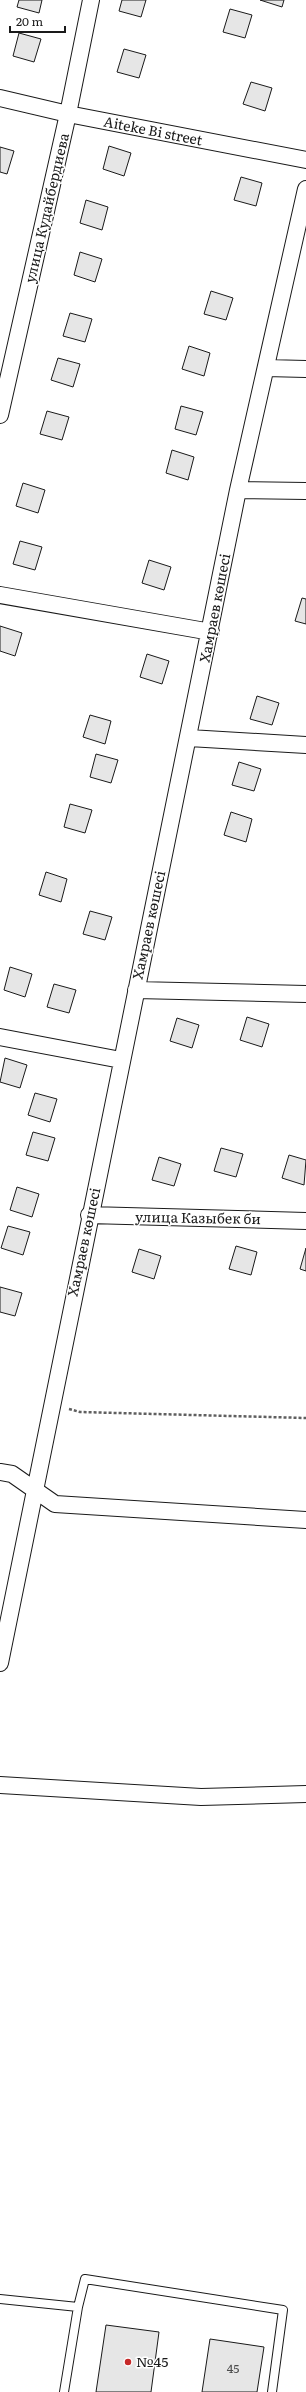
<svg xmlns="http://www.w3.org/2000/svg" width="306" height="2392" viewBox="0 0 306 2392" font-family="Literata,serif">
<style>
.building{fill:#e6e6e6;stroke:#1a1a1a}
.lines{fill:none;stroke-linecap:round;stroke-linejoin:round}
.service-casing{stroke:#1a1a1a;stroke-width:10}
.minor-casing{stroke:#1a1a1a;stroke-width:18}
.path{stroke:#5f5f5f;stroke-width:2.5;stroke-dasharray:3 2;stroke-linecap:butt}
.service{stroke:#fff;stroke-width:8}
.minor{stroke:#fff;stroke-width:16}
.poi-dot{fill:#c62828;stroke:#fff;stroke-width:1.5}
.labels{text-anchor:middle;stroke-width:3;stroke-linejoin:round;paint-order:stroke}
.number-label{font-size:12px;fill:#4d4d4d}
.street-label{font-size:14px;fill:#1a1a1a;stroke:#fff}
.poi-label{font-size:14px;fill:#1a1a1a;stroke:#fff;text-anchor:start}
</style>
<rect width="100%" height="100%" fill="#fff"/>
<path class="building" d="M 19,0 L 42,0 L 39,13 L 17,7 Z
M 122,0 L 146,0 L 141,17 L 119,11 Z
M 260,0 L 284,0 L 282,7 Z
M 230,9 L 252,15 L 245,38 L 223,32 Z
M 19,33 L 41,39 L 34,62 L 13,56 Z
M 124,49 L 146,55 L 139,78 L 117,72 Z
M 251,82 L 272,88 L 265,111 L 243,104 Z
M 109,146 L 131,153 L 124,176 L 103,169 Z
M 0,147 L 14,151 L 7,174 L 0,172 Z
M 241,177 L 262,183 L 256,206 L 234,200 Z
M 86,200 L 108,207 L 102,230 L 80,223 Z
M 80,252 L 102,259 L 95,282 L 74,275 Z
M 211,291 L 233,298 L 226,320 L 204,314 Z
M 70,313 L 92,319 L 85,342 L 63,336 Z
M 189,346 L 210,353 L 204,376 L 182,369 Z
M 58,358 L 80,364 L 73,387 L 51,380 Z
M 181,406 L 203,412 L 196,435 L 175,429 Z
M 47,411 L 69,417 L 62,440 L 40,434 Z
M 172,450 L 194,457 L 188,480 L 166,473 Z
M 23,483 L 45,490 L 38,513 L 16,506 Z
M 20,541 L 42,547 L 35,570 L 13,564 Z
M 149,560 L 171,567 L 164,590 L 142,583 Z
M 302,598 L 306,599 L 306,624 L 295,621 Z
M 0,626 L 22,633 L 15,656 L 0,651 Z
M 147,654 L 169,661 L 162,684 L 140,677 Z
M 257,696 L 279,703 L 272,725 L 250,719 Z
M 90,715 L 111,721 L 105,744 L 83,737 Z
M 96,754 L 118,760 L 111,783 L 90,777 Z
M 239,762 L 261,769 L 254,791 L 232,785 Z
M 70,804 L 92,810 L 85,833 L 64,827 Z
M 231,812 L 252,819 L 246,842 L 224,835 Z
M 46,872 L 67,879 L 61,902 L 39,895 Z
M 90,911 L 112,917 L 105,940 L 83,934 Z
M 10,967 L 32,974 L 25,997 L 4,990 Z
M 54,984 L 76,990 L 69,1013 L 47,1007 Z
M 247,1017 L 269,1024 L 262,1047 L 240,1040 Z
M 177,1018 L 199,1025 L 192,1048 L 170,1041 Z
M 5,1058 L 27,1065 L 20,1088 L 0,1082 Z
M 35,1093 L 57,1099 L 50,1122 L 28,1115 Z
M 33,1132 L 55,1138 L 48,1161 L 26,1155 Z
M 221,1148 L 243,1154 L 236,1177 L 214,1171 Z
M 289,1155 L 306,1160 L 304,1185 L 282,1178 Z
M 159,1157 L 181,1164 L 174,1186 L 152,1180 Z
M 17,1187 L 39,1194 L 32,1217 L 10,1210 Z
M 8,1226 L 30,1232 L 23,1255 L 1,1248 Z
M 236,1246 L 257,1252 L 251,1275 L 229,1269 Z
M 306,1248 L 306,1271 L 300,1269 Z
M 139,1249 L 161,1256 L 154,1279 L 132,1272 Z
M 0,1287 L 22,1293 L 15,1316 L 0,1312 Z
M 106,2325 L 159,2332 L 151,2392 L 96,2392 Z
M 210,2339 L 264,2347 L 257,2392 L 202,2392 Z"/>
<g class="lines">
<g class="service-casing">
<path id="service" d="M 0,2299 L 78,2307
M 64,2392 L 78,2307 L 85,2279 L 283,2310 L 272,2392"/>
</g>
<g class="minor-casing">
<path id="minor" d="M 0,98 L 68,114 L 306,160
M 266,368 L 306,369
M 0,415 L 68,114 L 91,0
M 238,490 L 306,491
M 0,595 L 211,632
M 189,738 L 306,745
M 136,990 L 306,994
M 0,1037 L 121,1060
M 89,1215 L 306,1221
M 0,1472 L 12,1474 L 55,1504 L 306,1520
M 0,1663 L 238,490 L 306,189
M 0,1785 L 201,1797 L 306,1794"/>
</g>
<path class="path" d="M 69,1409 L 80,1412 L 306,1418"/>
<use href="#service" class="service"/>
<use href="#minor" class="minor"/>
</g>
<circle class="poi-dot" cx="128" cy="2362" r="4"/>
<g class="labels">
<g class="number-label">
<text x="233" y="2373">45</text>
</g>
<g class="street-label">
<text transform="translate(153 131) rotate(11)" y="5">Aiteke Bi street</text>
<text transform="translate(47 208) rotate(-77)" y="5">улица Кудайбердиева</text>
<text transform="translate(215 608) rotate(-79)" y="5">Хамраев көшесі</text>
<text transform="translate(149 925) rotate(-78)" y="5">Хамраев көшесі</text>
<text transform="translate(198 1218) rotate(1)" y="5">улица Казыбек би</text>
<text transform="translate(84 1242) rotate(-78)" y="5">Хамраев көшесі</text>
</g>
<g class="poi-label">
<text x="136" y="2367">№45</text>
</g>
</g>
<path d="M10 26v6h55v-6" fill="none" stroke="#1a1a1a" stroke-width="2"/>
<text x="16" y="26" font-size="12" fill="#1a1a1a" stroke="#ffffff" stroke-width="3" paint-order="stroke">20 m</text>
</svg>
